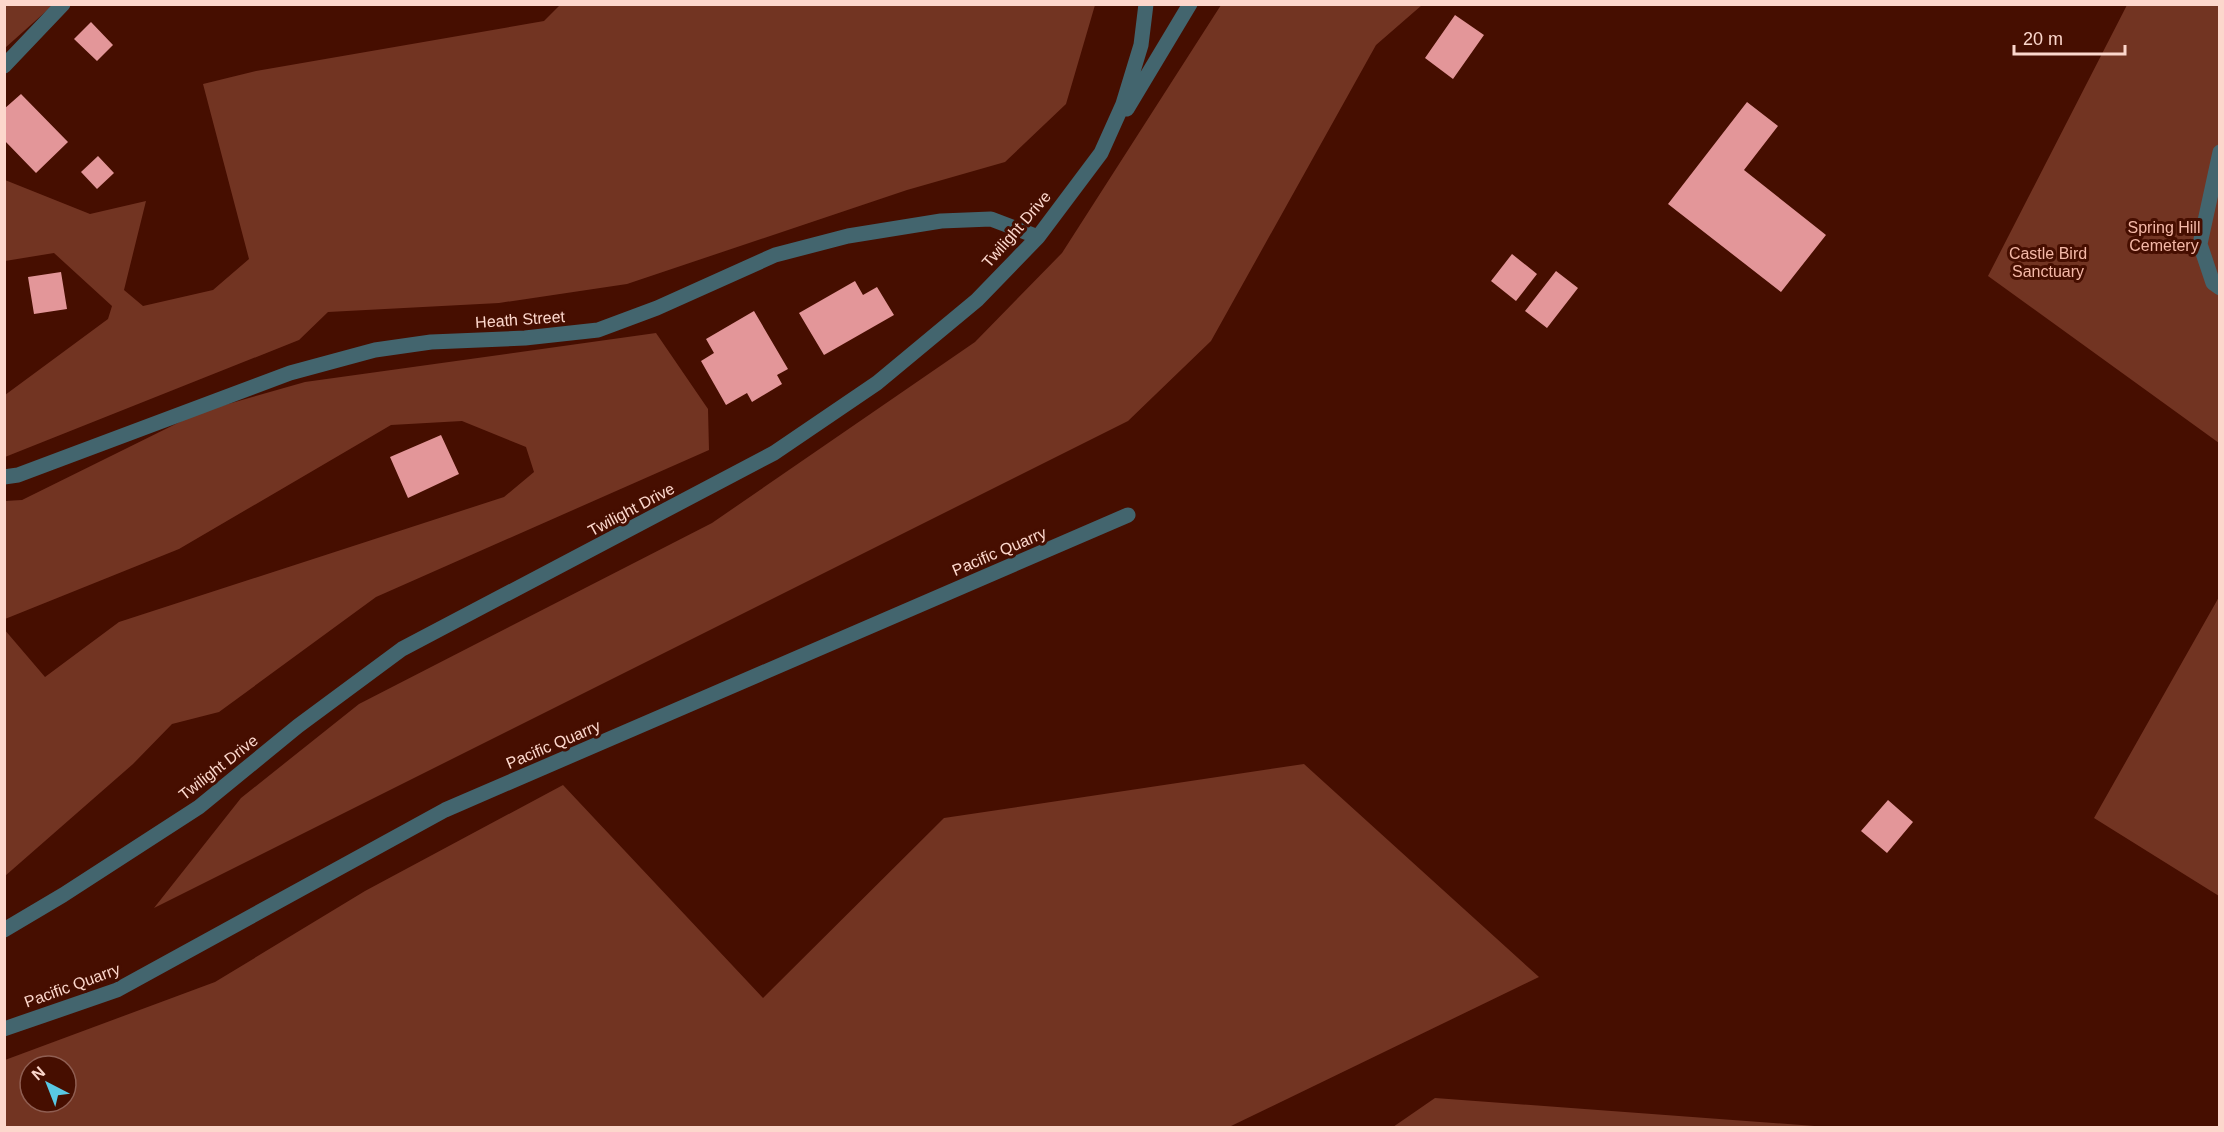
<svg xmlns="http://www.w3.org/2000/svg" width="2224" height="1132" viewBox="0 0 2224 1132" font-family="Helvetica,sans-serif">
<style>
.green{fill:#723422;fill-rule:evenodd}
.building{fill:#e39699}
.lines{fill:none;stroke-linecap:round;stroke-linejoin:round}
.service{stroke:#43656e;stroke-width:15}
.minor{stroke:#43656e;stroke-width:15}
.labels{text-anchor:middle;stroke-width:6;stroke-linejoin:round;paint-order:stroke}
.park-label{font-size:16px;fill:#f5b9a8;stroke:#460e00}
.street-label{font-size:16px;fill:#fcd7cc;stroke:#460e00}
</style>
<rect width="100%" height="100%" fill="#460e00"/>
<path class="green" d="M 5,5 L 53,5 L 5,48 Z
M 560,5 L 1095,5 L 1066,104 L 1005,162 L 907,190 L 627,284 L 499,303 L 328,312 L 299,340 L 5,457 L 5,395 L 108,319 L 112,306 L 54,253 L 5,261 L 5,180 L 90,214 L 146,201 L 124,290 L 143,306 L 213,290 L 249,259 L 203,84 L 256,71 L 544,21 Z
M 1221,5 L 1422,5 L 1376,45 L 1211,341 L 1128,421 L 154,908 L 241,798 L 359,704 L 712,523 L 975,342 L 1062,253 Z
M 2127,5 L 2219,5 L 2219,443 L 1988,276 Z
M 656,333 L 708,409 L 709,450 L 376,597 L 219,712 L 172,724 L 133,764 L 5,876 L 4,629 L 45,677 L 119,622 L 504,497 L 534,472 L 526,447 L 462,421 L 391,425 L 179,549 L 5,619 L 5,501 L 22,500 L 200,412 L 305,382 Z
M 2219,597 L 2219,896 L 2094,818 Z
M 1304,764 L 1539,977 L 1229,1127 L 5,1127 L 5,1060 L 215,982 L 365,891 L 563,785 L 763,998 L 944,818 ZM 30,1066 L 66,1066 L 66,1102 L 30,1102 Z
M 1435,1098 L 1828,1127 L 1393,1127 Z"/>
<path class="building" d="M 1455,15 L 1484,35 L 1453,79 L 1425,58 Z
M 91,22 L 113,45 L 97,61 L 74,39 Z
M 21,94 L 68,142 L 36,173 L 4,140 L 4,109 Z
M 1747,102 L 1778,126 L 1744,170 L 1826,235 L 1781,292 L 1668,204 Z
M 98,156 L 114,173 L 97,189 L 81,172 Z
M 1512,254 L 1537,274 L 1516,301 L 1491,281 Z
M 1556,271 L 1578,288 L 1547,328 L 1525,311 Z
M 61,272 L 67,309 L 34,314 L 28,277 Z
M 855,281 L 863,295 L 877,287 L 894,315 L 824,355 L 799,313 Z
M 754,311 L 788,369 L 777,375 L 782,384 L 752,402 L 747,393 L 726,405 L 701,361 L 714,353 L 706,339 Z
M 441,435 L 459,474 L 408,498 L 390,457 Z
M 1888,800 L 1913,822 L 1887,853 L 1861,831 Z"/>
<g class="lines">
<path class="service" d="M 2220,152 L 2200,244 L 2213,283 L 2220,288"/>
<path class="minor" d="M 4,66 L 63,4
M 1127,109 L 1190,4
M 4,477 L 18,475 L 290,373 L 375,350 L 431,342 L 525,338 L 598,330 L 657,308 L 775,255 L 848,236 L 941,221 L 991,219 L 1038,237
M 4,930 L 63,895 L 199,807 L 298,726 L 402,649 L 774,453 L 877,383 L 977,300 L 1038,237 L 1101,153 L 1123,104 L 1141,45 L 1146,4
M 4,1029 L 117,990 L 445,810 L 1128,515"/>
</g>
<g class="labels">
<g class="park-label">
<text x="2164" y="233">Spring Hill<tspan x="2164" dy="18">Cemetery</tspan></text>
<text x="2048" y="259">Castle Bird<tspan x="2048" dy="18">Sanctuary</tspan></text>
</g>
<g class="street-label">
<text transform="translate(1016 229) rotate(-49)" y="6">Twilight Drive</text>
<text transform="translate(520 319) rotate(-4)" y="6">Heath Street</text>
<text transform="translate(631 509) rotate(-28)" y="6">Twilight Drive</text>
<text transform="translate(999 551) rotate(-23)" y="6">Pacific Quarry</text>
<text transform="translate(553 744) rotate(-23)" y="6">Pacific Quarry</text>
<text transform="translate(218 767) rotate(-38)" y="6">Twilight Drive</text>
<text transform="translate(72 985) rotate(-20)" y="6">Pacific Quarry</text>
</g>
</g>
<rect width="2224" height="1132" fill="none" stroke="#fcd7cc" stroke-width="12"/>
<g transform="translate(48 1084) rotate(318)"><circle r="28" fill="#460e00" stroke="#8f5e52" stroke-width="1.5"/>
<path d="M0-4.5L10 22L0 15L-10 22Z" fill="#59c8e4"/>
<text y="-9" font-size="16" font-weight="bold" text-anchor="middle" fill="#fcd7cc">N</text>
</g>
<path d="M2014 45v9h111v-9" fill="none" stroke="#fcd7cc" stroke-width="3"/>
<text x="2023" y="45" font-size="18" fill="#fcd7cc" stroke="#460e00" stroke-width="4.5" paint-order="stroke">20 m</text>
</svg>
